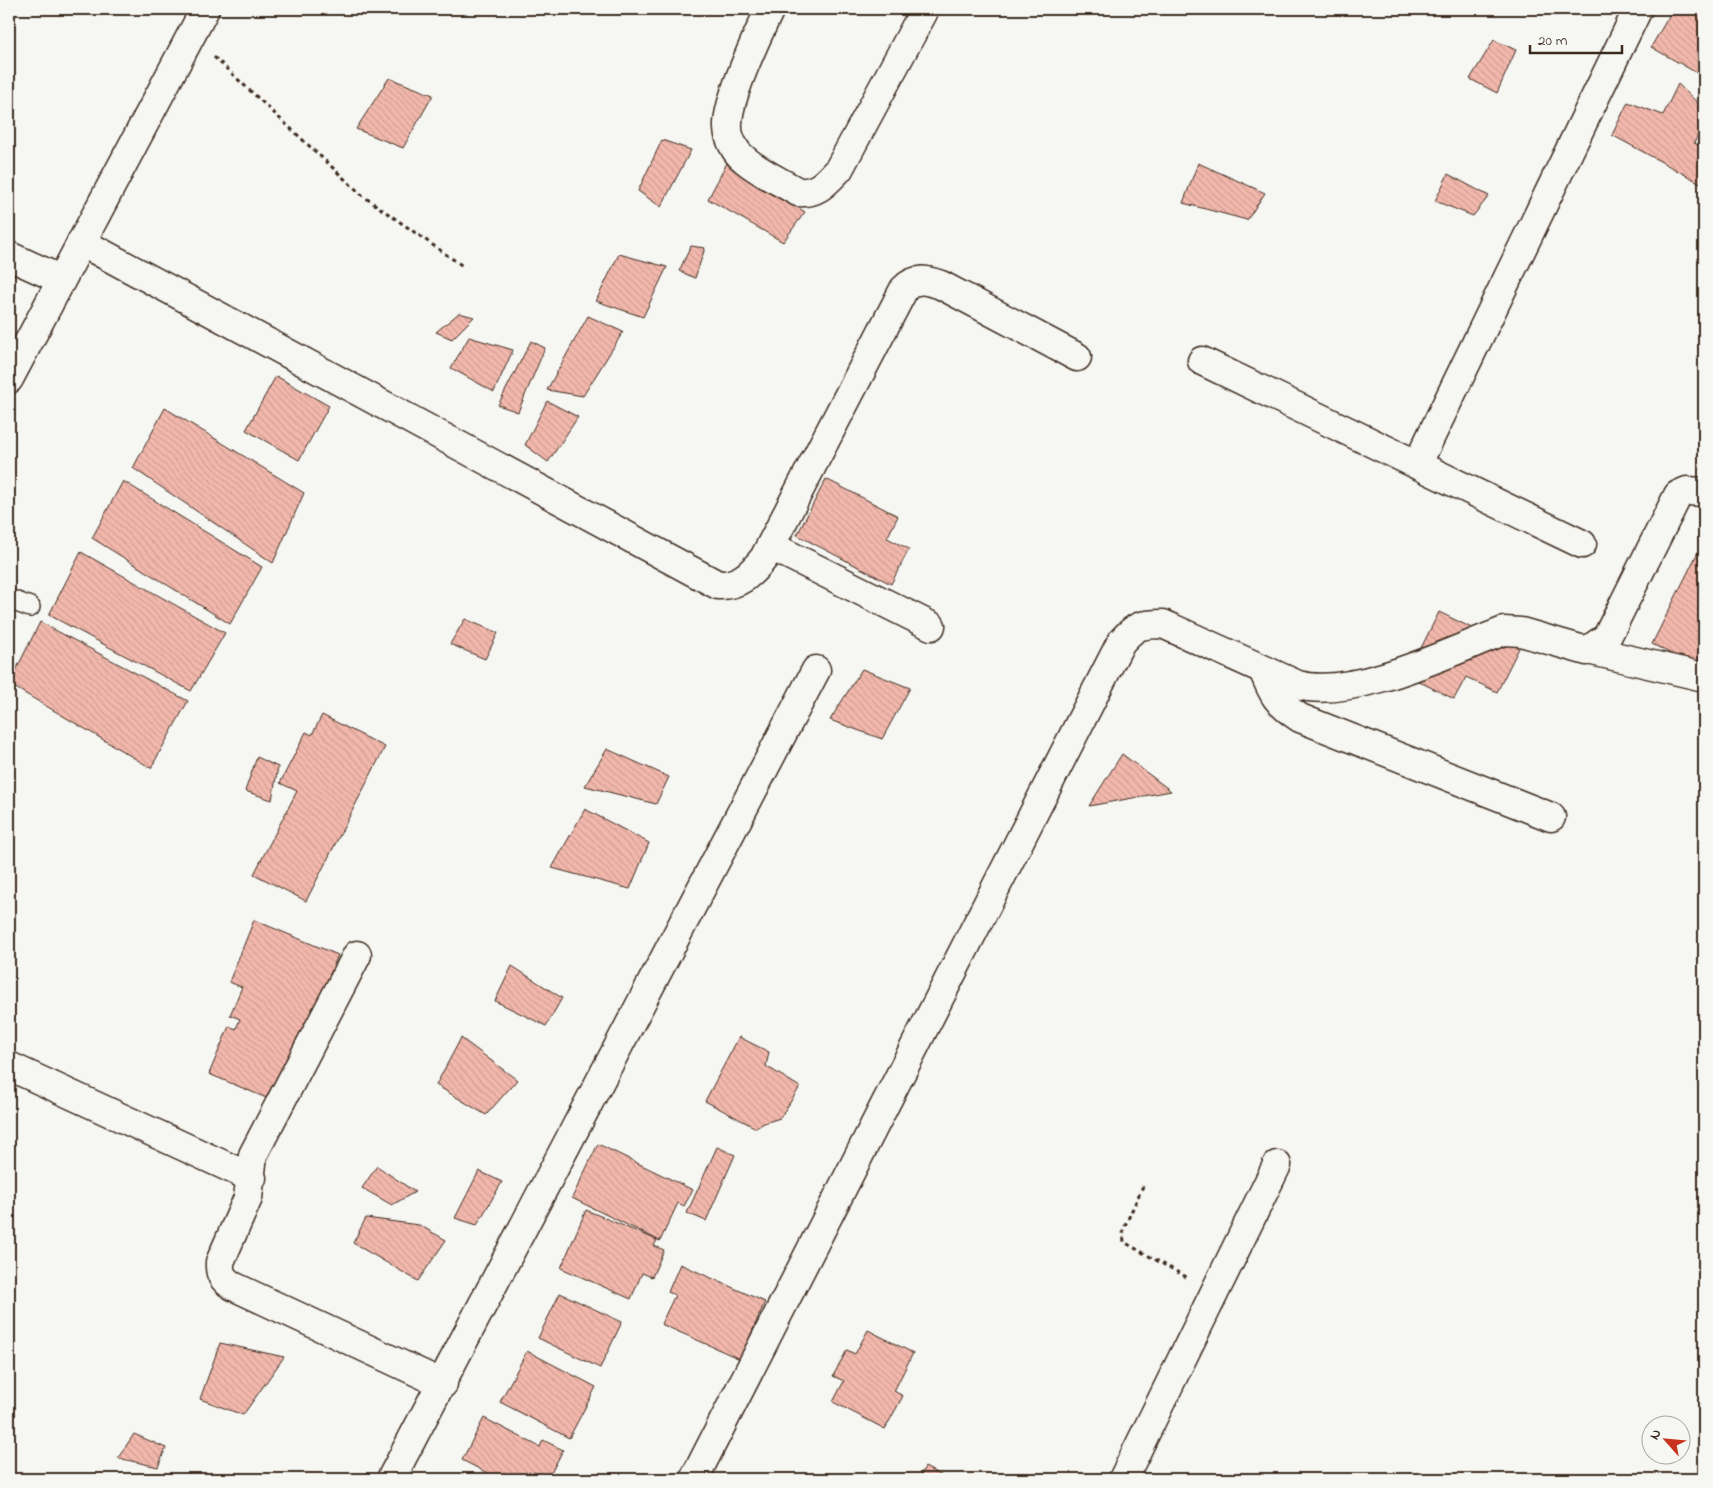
<svg xmlns="http://www.w3.org/2000/svg" width="1713" height="1488" viewBox="0 0 1713 1488" font-family="'Indie Flower',sans-serif">
<style>
.building{fill:url(#building-back-hatch);stroke:#3b2a1e}
.lines{fill:none;stroke-linecap:round;stroke-linejoin:round}
.service-casing{stroke:#3b2a1e;stroke-width:22}
.minor-casing{stroke:#3b2a1e;stroke-width:31}
.secondary-casing{stroke:#3b2a1e;stroke-width:31}
.path{stroke:#3b2a1e;stroke-width:3;stroke-dasharray:4 4;stroke-linecap:butt}
.service{stroke:#f6f6f2;stroke-width:19}
.minor{stroke:#f6f6f2;stroke-width:28}
.secondary{stroke:#f6f6f2;stroke-width:28}
</style>
<defs>
<pattern id="building-back-hatch" width="6" height="6" patternUnits="userSpaceOnUse" patternTransform="scale(1.25)"><rect width="6" height="6" fill="#f3b8ad"/><path d="M-1 5l2 2M0 0l6 6M5-1l2 2" fill="none" stroke="#d19e94"/></pattern>
</defs>
<rect width="100%" height="100%" fill="#f6f6f2"/>
<filter id="ink" filterUnits="userSpaceOnUse"><feTurbulence type="fractalNoise" baseFrequency=".02" numOctaves="2"/><feDisplacementMap in="SourceGraphic" scale="10" xChannelSelector="R" yChannelSelector="G"/><feConvolveMatrix kernelMatrix="1 2 1 2 8 2 1 2 1" color-interpolation-filters="sRGB"/></filter>
<g filter="url(#ink)">
<path class="building" d="M 1673,9 L 1704,9 L 1704,77 L 1651,47 Z
M 1494,40 L 1516,50 L 1497,93 L 1470,79 Z
M 389,78 L 433,95 L 403,148 L 356,129 Z
M 1678,84 L 1704,109 L 1704,124 L 1694,143 L 1704,148 L 1704,185 L 1612,135 L 1628,102 L 1663,115 Z
M 662,140 L 691,150 L 661,207 L 638,191 Z
M 727,163 L 805,212 L 783,242 L 708,199 Z
M 1198,163 L 1265,193 L 1247,220 L 1183,203 Z
M 1448,174 L 1489,196 L 1473,216 L 1435,201 Z
M 691,246 L 705,248 L 695,278 L 679,271 Z
M 619,254 L 667,267 L 643,317 L 596,301 Z
M 459,313 L 474,317 L 452,339 L 436,332 Z
M 588,316 L 623,332 L 583,396 L 547,390 Z
M 469,337 L 513,350 L 494,392 L 451,368 Z
M 531,341 L 545,348 L 518,412 L 498,405 Z
M 276,376 L 329,406 L 299,460 L 246,430 Z
M 547,401 L 578,417 L 548,462 L 525,445 Z
M 165,408 L 304,493 L 273,563 L 133,468 Z
M 826,479 L 898,516 L 887,538 L 909,549 L 891,584 L 797,535 Z
M 123,481 L 262,567 L 230,624 L 92,538 Z
M 1704,540 L 1704,660 L 1701,669 L 1652,644 Z
M 81,552 L 225,633 L 191,691 L 49,615 Z
M 1439,612 L 1480,632 L 1520,646 L 1497,692 L 1466,677 L 1454,699 L 1416,680 L 1419,652 Z
M 465,619 L 498,633 L 485,659 L 450,644 Z
M 40,622 L 188,701 L 151,768 L 9,684 Z
M 862,669 L 910,688 L 882,739 L 830,720 Z
M 322,715 L 385,747 L 306,901 L 254,874 L 297,791 L 280,783 L 306,732 L 312,735 Z
M 607,749 L 669,777 L 656,804 L 585,786 Z
M 1122,754 L 1171,791 L 1089,806 Z
M 257,757 L 278,767 L 272,800 L 245,791 Z
M 585,809 L 649,843 L 630,889 L 552,868 Z
M 254,920 L 338,955 L 276,1102 L 209,1074 L 229,1026 L 236,1029 L 240,1019 L 230,1015 L 242,987 L 229,982 Z
M 512,966 L 562,998 L 546,1026 L 495,1001 Z
M 739,1037 L 769,1052 L 766,1066 L 800,1087 L 780,1118 L 764,1123 L 756,1128 L 705,1101 Z
M 461,1038 L 517,1080 L 486,1115 L 436,1085 Z
M 598,1144 L 693,1190 L 684,1206 L 678,1203 L 660,1241 L 572,1198 Z
M 717,1147 L 735,1155 L 706,1221 L 687,1213 Z
M 377,1166 L 415,1192 L 392,1205 L 362,1188 Z
M 479,1171 L 502,1182 L 477,1225 L 455,1218 Z
M 586,1210 L 657,1240 L 654,1246 L 664,1250 L 652,1277 L 642,1273 L 631,1299 L 561,1268 Z
M 366,1218 L 419,1225 L 446,1240 L 418,1281 L 353,1243 Z
M 680,1264 L 765,1302 L 740,1359 L 661,1324 L 675,1295 L 668,1292 Z
M 560,1293 L 622,1322 L 600,1368 L 538,1338 Z
M 868,1330 L 913,1353 L 894,1391 L 903,1396 L 885,1429 L 833,1402 L 844,1381 L 833,1376 L 847,1350 L 855,1354 Z
M 220,1343 L 284,1357 L 243,1415 L 200,1399 Z
M 527,1351 L 596,1387 L 569,1438 L 500,1402 Z
M 484,1418 L 540,1447 L 543,1440 L 563,1450 L 548,1479 L 493,1479 L 495,1477 L 462,1460 Z
M 134,1434 L 166,1448 L 158,1467 L 118,1458 Z
M 925,1467 L 948,1479 L 907,1479 L 909,1474 L 918,1479 Z"/>
<g class="lines">
<g class="service-casing">
<path id="service" d="M 9,599 L 30,607"/>
</g>
<g class="minor-casing">
<path id="minor" d="M 770,9 C 758,34 726,102 728,128 C 728,137 735,152 743,158 C 758,172 780,181 798,192 C 818,194 826,182 839,169 L 923,13
M 81,242 L 718,585 C 739,586 751,574 764,558 L 904,289 C 915,277 926,280 941,285 L 1077,357
M 9,256 L 60,279
M 1202,361 L 1582,544
M 1417,465 L 1638,9
M 771,546 L 931,626
M 1588,650 L 1704,677
M 1263,670 C 1273,695 1277,703 1300,718 L 1551,817
M 357,955 L 253,1155 L 248,1198 L 220,1262 C 219,1274 223,1280 233,1286 L 443,1384
M 9,1066 L 252,1178
M 391,1479 L 816,670
M 694,1479 L 1121,642 C 1136,625 1141,624 1163,624 L 1298,685 C 1353,700 1451,651 1504,631 L 1521,632 L 1587,651 L 1607,637 L 1678,495 L 1687,491 L 1704,492
M 1123,1479 L 1277,1165"/>
</g>
<g class="secondary-casing">
<path id="secondary" d="M 9,379 L 205,9"/>
</g>
<path class="path" d="M 214,57 L 363,196 L 464,267
M 1143,1186 L 1123,1230 L 1124,1242 L 1188,1278"/>
<use href="#service" class="service"/>
<use href="#minor" class="minor"/>
<use href="#secondary" class="secondary"/>
</g>
</g>
<rect width="1713" height="1488" fill="none" stroke="#f6f6f2" stroke-width="30"/>
<rect x="15" y="15" width="1683" height="1458" fill="none" stroke="#3b2a1e" stroke-width="2" filter="url(#ink)"/>
<g transform="translate(1666 1440) rotate(297)"><circle r="24" fill="#f6f6f2" stroke="#aba49d"/>
<path d="M0-4L9 19L0 12L-9 19Z" fill="#c8321e"/>
<text y="-8" font-size="14" font-weight="bold" text-anchor="middle" fill="#3b2a1e">N</text>
</g>
<path d="M1530 45v8h92v-8" fill="none" stroke="#3b2a1e" stroke-width="2.5"/>
<text x="1538" y="45" font-size="15" fill="#3b2a1e" stroke="#f6f6f2" stroke-width="4" paint-order="stroke">20 m</text>
</svg>
